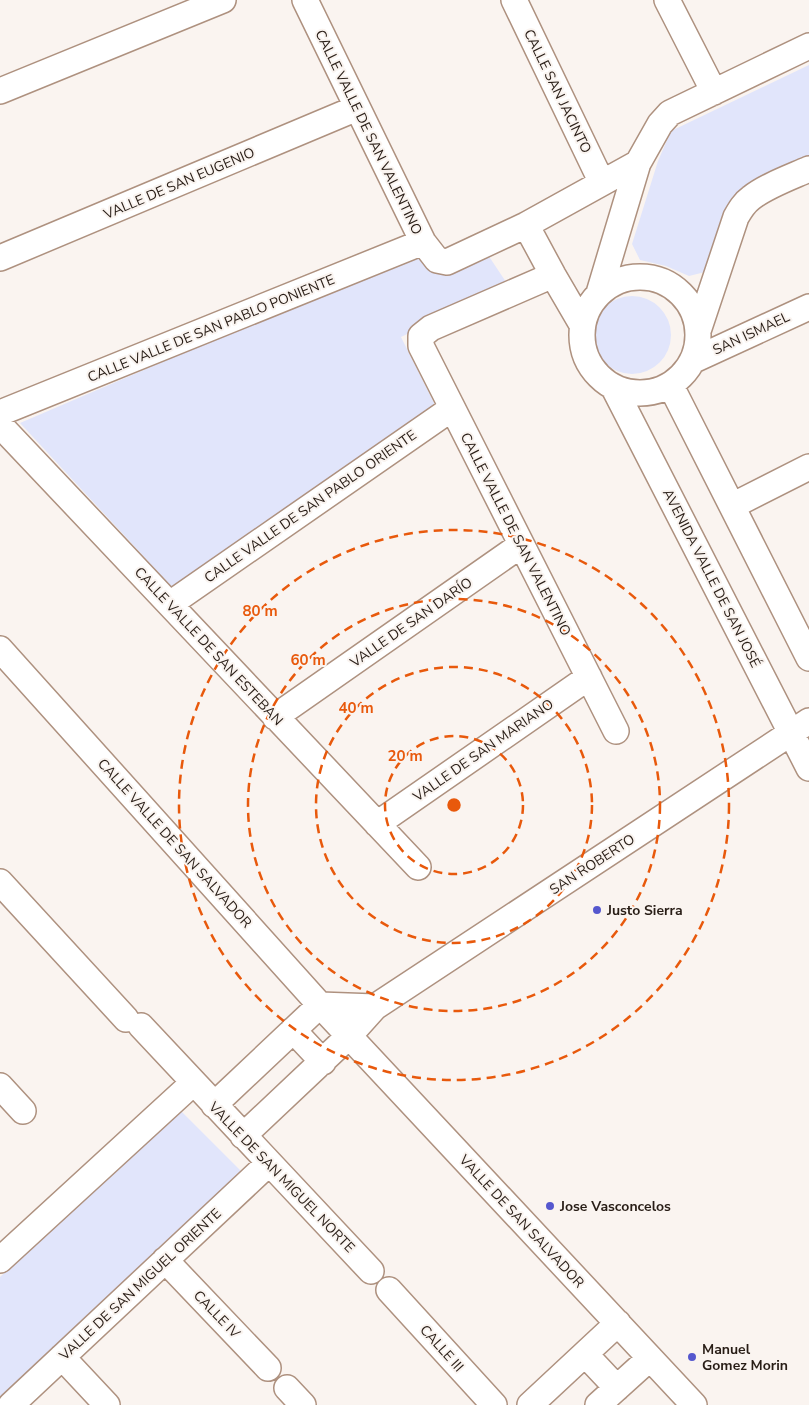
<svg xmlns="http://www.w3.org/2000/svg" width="809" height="1405" viewBox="0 0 809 1405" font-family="'Nunito Sans',sans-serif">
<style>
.green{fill:#e1e5fb}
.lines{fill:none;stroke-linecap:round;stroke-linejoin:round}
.minor-casing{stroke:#ae917f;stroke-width:28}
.minor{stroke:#fff;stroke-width:25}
.ring{fill:none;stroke:#e8590c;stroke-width:2.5;stroke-dasharray:9 6}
.poi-dot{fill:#5557ce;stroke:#faf4f0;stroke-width:2}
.labels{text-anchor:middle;stroke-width:4;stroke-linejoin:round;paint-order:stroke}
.street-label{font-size:14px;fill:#281d16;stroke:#faf4f0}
.poi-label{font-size:14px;font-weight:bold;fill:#281d16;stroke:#faf4f0;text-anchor:start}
.centre{fill:#e8590c;stroke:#faf4f0;stroke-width:2.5}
.ring-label{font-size:15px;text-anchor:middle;font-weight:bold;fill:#e8590c;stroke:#faf4f0;stroke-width:4;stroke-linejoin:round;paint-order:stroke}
</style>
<rect width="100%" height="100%" fill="#faf4f0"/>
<path class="green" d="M 809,65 L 809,159 L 731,201 L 705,272 L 689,276 L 666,266 L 640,260 L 632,244 L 658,161 L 671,131 Z
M 424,250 L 435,273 L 488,255 L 508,285 L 401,337 L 437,409 L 172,587 L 20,423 Z
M593 335a39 39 0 1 1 78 0a39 39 0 1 1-78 0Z
M 181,1111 L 242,1172 L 0,1399 L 0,1277 Z"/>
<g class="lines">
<g class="minor-casing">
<path id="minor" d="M 305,0 L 423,242 L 437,260 L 447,262 L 526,225 L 638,163
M 514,0 L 602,183
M 667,0 L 714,92
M 0,91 L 223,0
M 526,225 L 553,275 L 581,323
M 0,258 L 357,108
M 553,275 L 431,328 L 421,336 L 421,346 L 616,731
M582 335a58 58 0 1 1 116 0a58 58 0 1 1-116 0Z
M 599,293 L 638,163 L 660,124 L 670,113 L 809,46
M 699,328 L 736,217 C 740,210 744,203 751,198 C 766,186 791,177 809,169
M 694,360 L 809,307
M 671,386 L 809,658
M 614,388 L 809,768
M 0,413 L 423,242
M 0,425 L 418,867
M 732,506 L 809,467
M 170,604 L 451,409
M 0,649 L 320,1005 L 694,1405
M 275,717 L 521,545
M 377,824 L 589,677
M 0,882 L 126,1019
M 141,1026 L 371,1271
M 293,1030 L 323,1062
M 0,1086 L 23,1111
M 214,1105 L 320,1005 L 375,1007
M 243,1136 L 349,1036 L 375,1007 L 809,721
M 0,1260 L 193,1083
M 165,1260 L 268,1368
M 389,1290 L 494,1405
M 585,1354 L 617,1388
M 62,1357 L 107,1405
M 287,1388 L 303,1405
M 11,1405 L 269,1163
M 530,1405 L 618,1323
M 598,1405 L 650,1358"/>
</g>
<use href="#minor" class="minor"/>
</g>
<g class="ring">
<circle cx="454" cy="805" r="69"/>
<circle cx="454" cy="805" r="138"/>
<circle cx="454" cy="805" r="206"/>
<circle cx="454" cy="805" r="275"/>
</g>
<g class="poi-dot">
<circle cx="597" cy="910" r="5"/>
<circle cx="550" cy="1206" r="5"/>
<circle cx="692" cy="1357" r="5"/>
</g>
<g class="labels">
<g class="street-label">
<text transform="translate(558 91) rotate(64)" y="5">CALLE SAN JACINTO</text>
<text transform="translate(369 132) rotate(64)" y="5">CALLE VALLE DE SAN VALENTINO</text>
<text transform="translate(179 183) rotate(-23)" y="5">VALLE DE SAN EUGENIO</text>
<text transform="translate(211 328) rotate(-22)" y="5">CALLE VALLE DE SAN PABLO PONIENTE</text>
<text transform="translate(751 333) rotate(-25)" y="5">SAN ISMAEL</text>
<text transform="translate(310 506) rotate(-35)" y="5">CALLE VALLE DE SAN PABLO ORIENTE</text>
<text transform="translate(516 534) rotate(63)" y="5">CALLE VALLE DE SAN VALENTINO</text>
<text transform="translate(712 578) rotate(63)" y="5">AVENIDA VALLE DE SAN JOSÉ</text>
<text transform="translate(411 622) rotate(-35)" y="5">VALLE DE SAN DARÍO</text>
<text transform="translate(209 646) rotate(47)" y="5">CALLE VALLE DE SAN ESTEBAN</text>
<text transform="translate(483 750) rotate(-35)" y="5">VALLE DE SAN MARIANO</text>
<text transform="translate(175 843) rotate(48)" y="5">CALLE VALLE DE SAN SALVADOR</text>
<text transform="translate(592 864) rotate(-33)" y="5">SAN ROBERTO</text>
<text transform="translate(282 1177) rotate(46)" y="5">VALLE DE SAN MIGUEL NORTE</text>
<text transform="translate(522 1221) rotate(47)" y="5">VALLE DE SAN SALVADOR</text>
<text transform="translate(140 1284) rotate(-43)" y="5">VALLE DE SAN MIGUEL ORIENTE</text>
<text transform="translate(217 1314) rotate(46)" y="5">CALLE IV</text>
<text transform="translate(442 1348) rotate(48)" y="5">CALLE III</text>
</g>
<g class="poi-label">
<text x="607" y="915">Justo Sierra</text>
<text x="560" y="1211">Jose Vasconcelos</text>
<text x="702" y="1354">Manuel<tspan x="702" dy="16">Gomez Morin</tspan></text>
</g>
</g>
<circle cx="454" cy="805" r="8" class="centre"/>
<g class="ring-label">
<text x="260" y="616">80 m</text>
<text x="308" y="665">60 m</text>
<text x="356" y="713">40 m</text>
<text x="405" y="761">20 m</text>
</g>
</svg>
